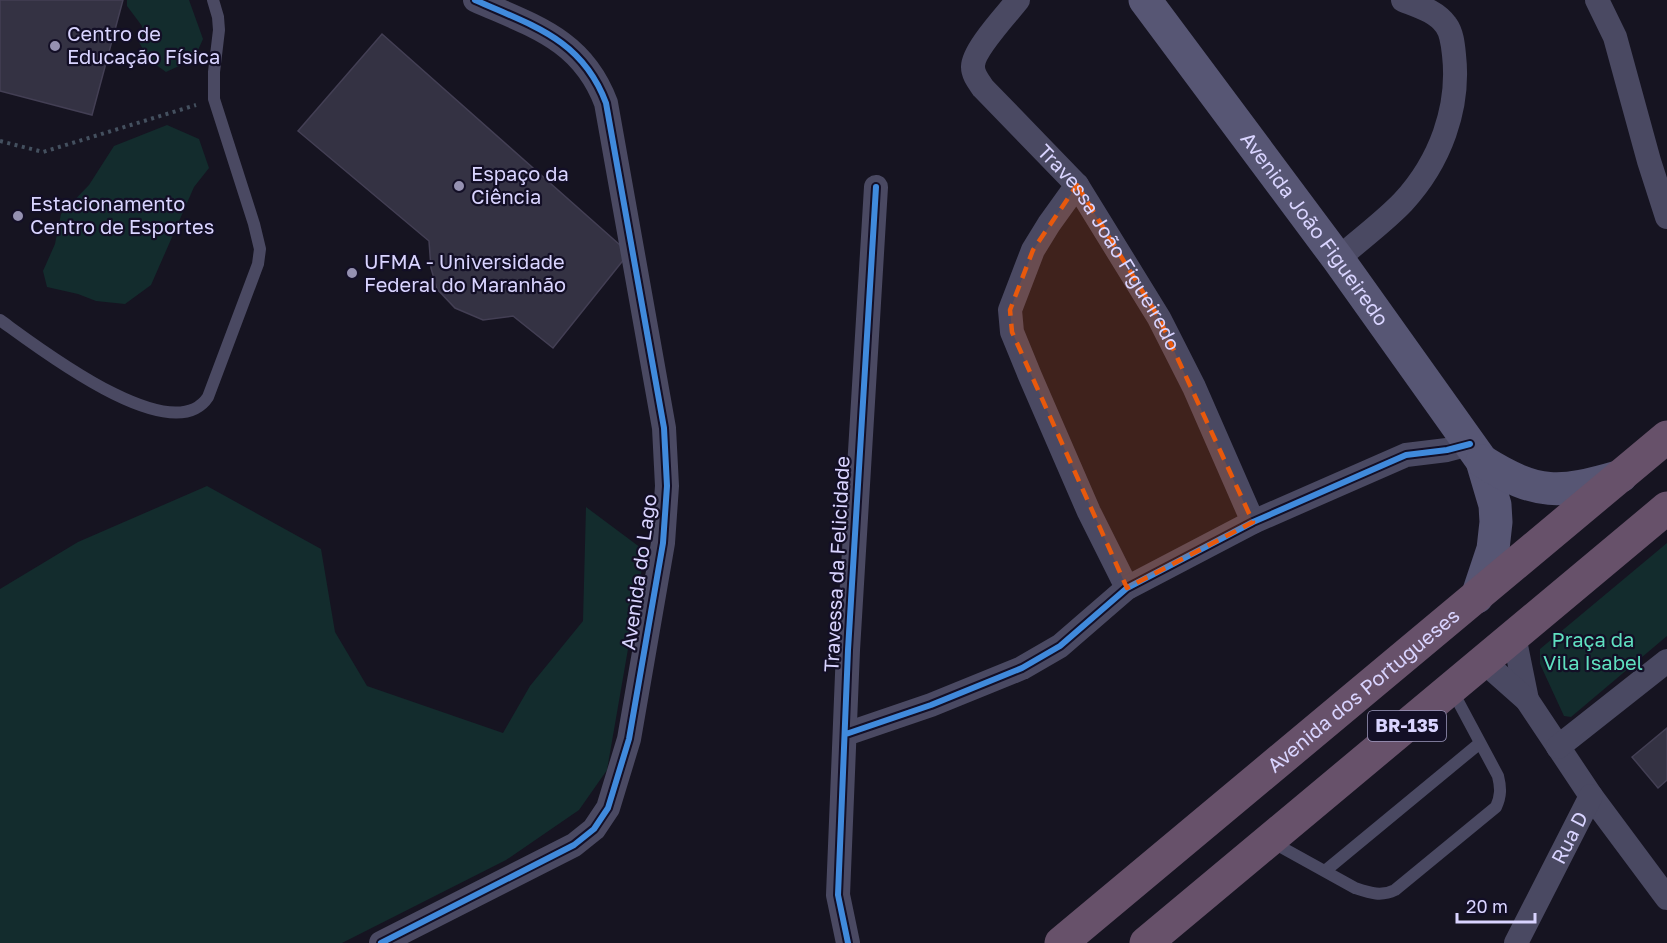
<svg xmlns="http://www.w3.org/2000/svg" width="1667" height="943" viewBox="0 0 1667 943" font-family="'Golos Text',sans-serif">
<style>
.green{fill:#132c2d}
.building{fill:#343243;stroke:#433f54;stroke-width:1.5}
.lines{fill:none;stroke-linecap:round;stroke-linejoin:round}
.path{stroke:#44505f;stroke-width:4;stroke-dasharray:3 4.5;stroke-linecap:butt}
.lane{stroke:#4a4962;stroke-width:12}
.street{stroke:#4a4962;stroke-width:24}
.secondary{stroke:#575674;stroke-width:33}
.highway{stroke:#67516a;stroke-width:33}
.cycleway-casing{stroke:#130f26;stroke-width:10}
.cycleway{stroke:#408adc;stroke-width:6}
.marked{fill:#e8590c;fill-opacity:0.2;stroke:#e8590c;stroke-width:4.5;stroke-dasharray:12 8;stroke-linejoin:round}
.poi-dot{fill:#9591b1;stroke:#130f26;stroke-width:2}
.labels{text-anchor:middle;stroke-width:4.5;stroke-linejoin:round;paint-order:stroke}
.shield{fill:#130f26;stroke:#9e99be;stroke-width:1.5}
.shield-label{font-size:18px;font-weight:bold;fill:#d9d4ff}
.poi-label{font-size:20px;fill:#d9d4ff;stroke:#130f26;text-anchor:start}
.street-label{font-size:20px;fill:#d9d4ff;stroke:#130f26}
.park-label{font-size:20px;fill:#5fe0c0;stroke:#130f26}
</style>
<rect width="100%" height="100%" fill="#161421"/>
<path class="green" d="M 127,0 L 189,0 L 203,39 L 194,59 L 166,72 L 148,59 L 139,42 L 142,26 L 127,6 Z
M 167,125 L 199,139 L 209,168 L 194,187 L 151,285 L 125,304 L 96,301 L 78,294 L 47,287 L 43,271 L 55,244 L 61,214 L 89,185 L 114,146 Z
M 207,486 L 321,549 L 335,632 L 367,686 L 503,733 L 530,686 L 583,621 L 586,507 L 645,551 L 607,770 L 579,810 L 506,860 L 342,943 L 0,943 L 0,589 L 78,542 Z
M 1667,543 L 1667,636 L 1571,717 L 1564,716 L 1540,664 L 1540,649 Z"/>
<path class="building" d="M 0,0 L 123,0 L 92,115 L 0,91 Z
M 382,34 L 629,253 L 553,348 L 513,316 L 483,320 L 455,308 L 437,289 L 431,268 L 429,241 L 298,131 Z
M 1667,728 L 1667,780 L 1658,788 L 1632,757 Z"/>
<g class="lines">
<path class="path" d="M 0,141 L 43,152 L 196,105"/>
<path class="lane" d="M 0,320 C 35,345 172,452 208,397 L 258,264 L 260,249 L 254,224 L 214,99 L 214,72 L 219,30 L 218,17 L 213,0
M 1270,841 L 1355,888 C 1370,893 1381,897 1395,890 L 1496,807 C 1501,796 1501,788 1498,776 L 1452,690
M 1325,871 L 1480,743"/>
<g class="street">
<path id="s1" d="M 1018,0 C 1008,13 972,51 973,67 C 973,75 979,82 983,88 L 1077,185 L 1159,318 L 1194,387 L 1253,522"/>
<path d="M 1597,0 L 1615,37 L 1649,161 L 1667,217"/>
<path d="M 1077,185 L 1049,224 L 1033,250 L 1010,310 L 1012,332 L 1030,376 L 1089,512 L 1127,588"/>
<path d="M 1338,259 C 1359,240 1384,222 1403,202 C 1440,162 1460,108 1454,55 C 1453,45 1452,33 1446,25 C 1436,11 1418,6 1403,0"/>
<path d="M 1514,636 L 1527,700"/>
<path d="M 1483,661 L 1527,700 L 1591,796 L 1667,898"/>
<path d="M 846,734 L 931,705 L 1022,668 L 1060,646 L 1127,588 L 1253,522 L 1406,455 L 1447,450 L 1470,444"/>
<path d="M 1558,747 L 1667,661"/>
<path d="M 381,943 L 574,845 L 594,829 L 608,808 L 629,739 L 663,543 L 667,486 L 664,428 L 606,103 C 582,39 533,26 475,0"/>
<path d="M 848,943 L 838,895 L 848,650 L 876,187"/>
<path id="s2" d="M 1516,943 L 1591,796"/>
</g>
<g class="secondary">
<path id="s3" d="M 1145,0 L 1338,259 L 1482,461 L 1495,505 L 1496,522 L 1493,549 L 1477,597"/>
<path d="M 1482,461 C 1538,496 1559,494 1621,476"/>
</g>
<g class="highway">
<path id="s4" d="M 1061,943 L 1667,437"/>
<path d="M 1146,943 L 1667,508"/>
</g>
<g class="cycleway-casing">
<path id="cycleway" d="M 846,734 L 931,705 L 1022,668 L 1060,646 L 1127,588 L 1253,522 L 1406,455 L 1447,450 L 1470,444
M 381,943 L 574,845 L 594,829 L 608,808 L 629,739 L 663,543 L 667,486 L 664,428 L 606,103 C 582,39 533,26 475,0
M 848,943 L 838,895 L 848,650 L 876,187"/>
</g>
<use href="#cycleway" class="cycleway"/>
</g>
<path class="marked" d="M 1077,185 L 1159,318 L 1253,522 L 1127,588 L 1012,332 L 1010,310 L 1033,250 Z"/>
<g class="poi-dot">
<circle cx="55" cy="46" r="6"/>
<circle cx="459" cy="186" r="6"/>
<circle cx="18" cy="216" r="6"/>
<circle cx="352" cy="273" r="6"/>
</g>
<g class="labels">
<rect class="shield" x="1368" y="711" width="78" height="30" rx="4.5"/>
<g class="shield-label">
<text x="1407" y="732">BR-135</text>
</g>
<g class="poi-label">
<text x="67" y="41">Centro de<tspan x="67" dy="23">Educação Física</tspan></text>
<text x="471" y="181">Espaço da<tspan x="471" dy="23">Ciência</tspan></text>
<text x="30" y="211">Estacionamento<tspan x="30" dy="23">Centro de Esportes</tspan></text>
<text x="364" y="269">UFMA - Universidade<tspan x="364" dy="23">Federal do Maranhão</tspan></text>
</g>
<g class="street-label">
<text dy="7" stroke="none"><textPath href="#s3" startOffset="285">Avenida João Figueiredo</textPath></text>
<text dy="7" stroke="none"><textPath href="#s1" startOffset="310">Travessa João Figueiredo</textPath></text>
<text transform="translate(837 564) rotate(-87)" y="7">Travessa da Felicidade</text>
<text transform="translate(639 572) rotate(-82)" y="7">Avenida do Lago</text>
<text dy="7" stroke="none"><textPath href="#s4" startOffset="394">Avenida dos Portugueses</textPath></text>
<text dy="7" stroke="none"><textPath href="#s2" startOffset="118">Rua D</textPath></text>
</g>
<g class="park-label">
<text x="1593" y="647">Praça da<tspan x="1593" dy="23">Vila Isabel</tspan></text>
</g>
</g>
<path d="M1457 913v9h78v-9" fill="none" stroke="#d9d4ff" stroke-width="3"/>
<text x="1466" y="913" font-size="18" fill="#d9d4ff" stroke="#130f26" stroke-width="4.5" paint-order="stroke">20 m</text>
</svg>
